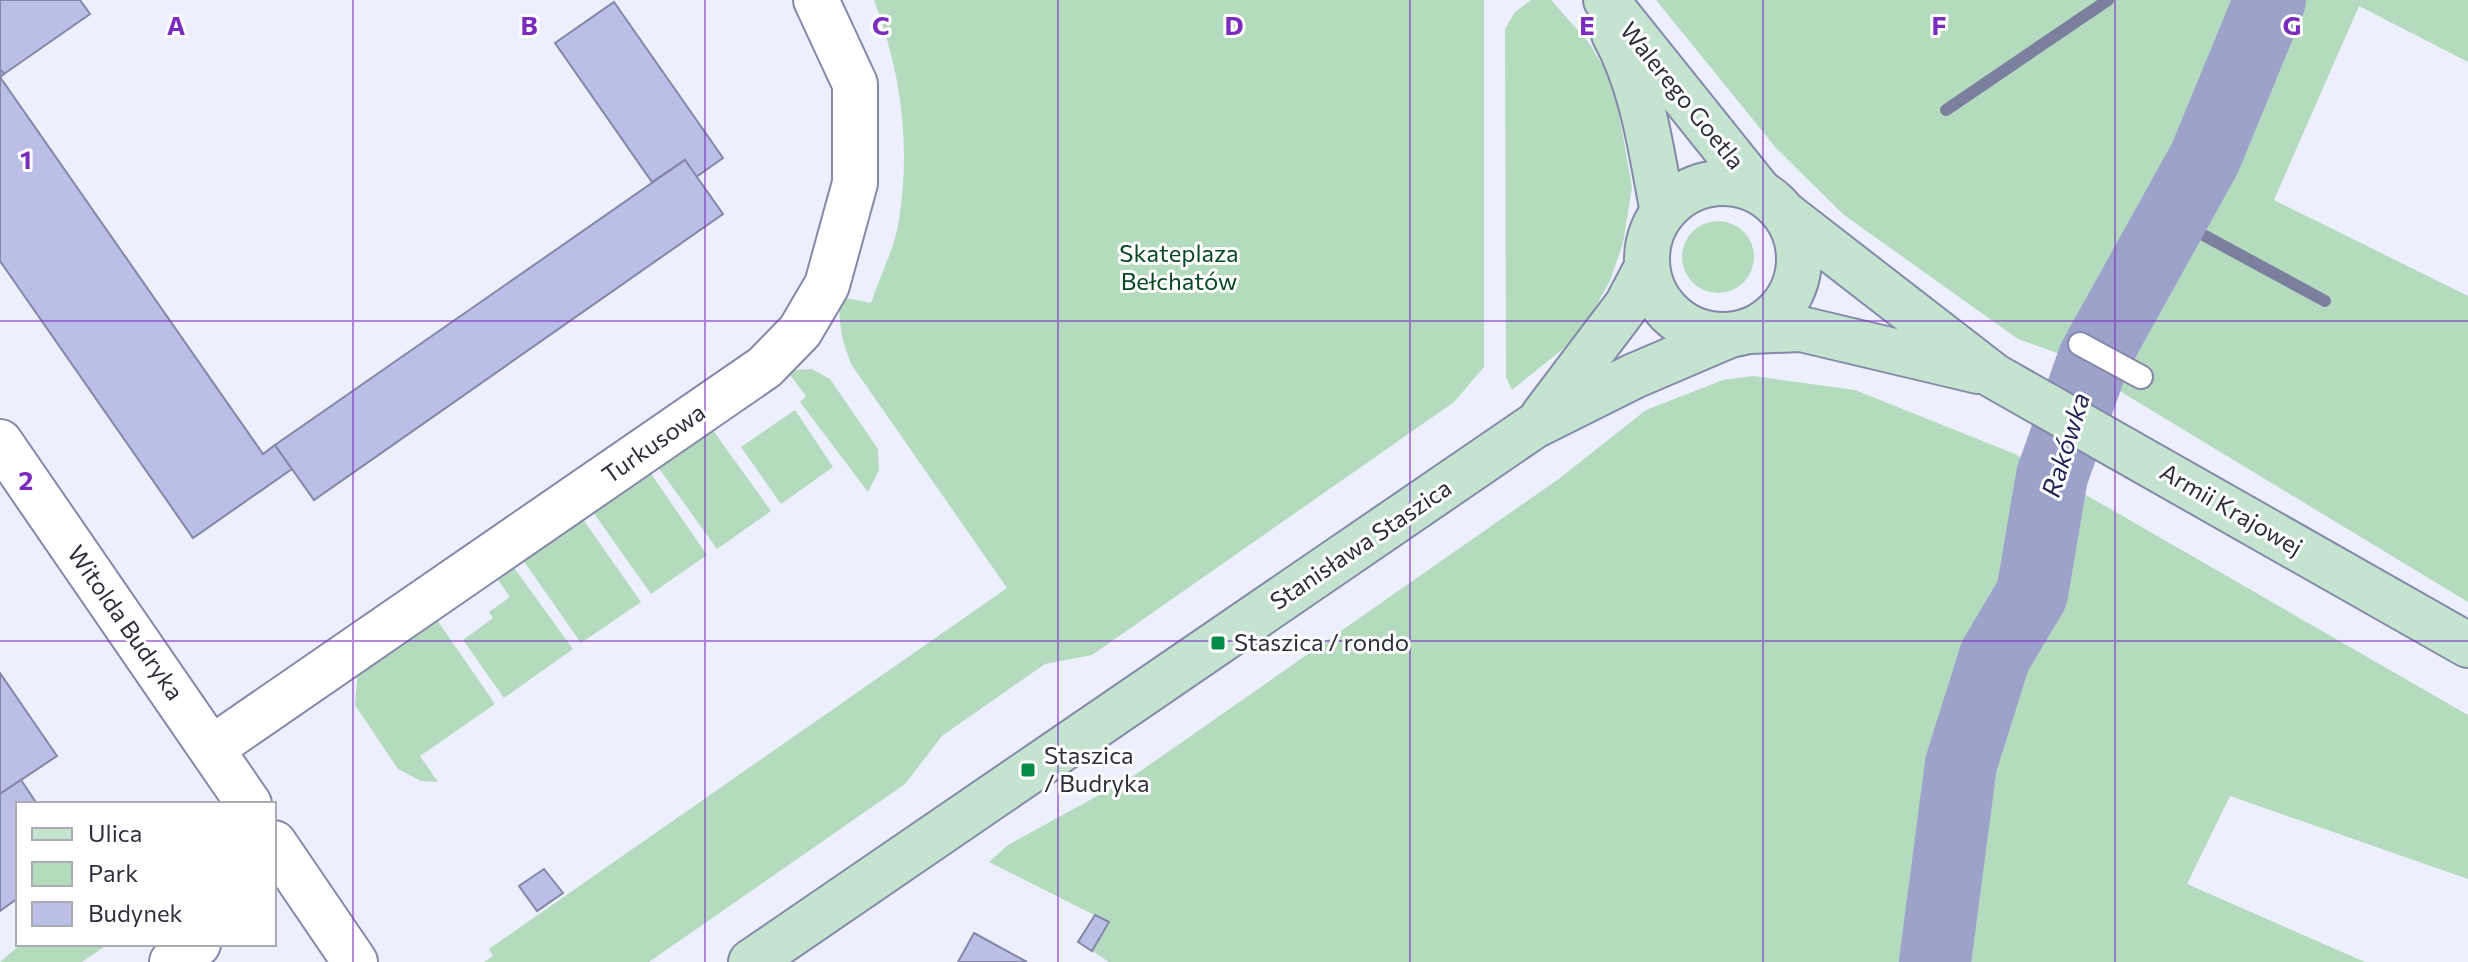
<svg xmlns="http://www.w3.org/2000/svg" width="2468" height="962" viewBox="0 0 2468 962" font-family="Commissioner,sans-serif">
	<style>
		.green { fill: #b4dbbe }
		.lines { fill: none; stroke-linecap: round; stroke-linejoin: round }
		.stream { stroke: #7b809f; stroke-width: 12 }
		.river { stroke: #9da2ca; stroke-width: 72 }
		.building { fill: #babfe8; stroke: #8387a7; stroke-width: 2 }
		.lane-casing { stroke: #8489a9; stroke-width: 26 }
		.street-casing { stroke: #8489a9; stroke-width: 48 }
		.secondary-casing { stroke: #8489a9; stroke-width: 48 }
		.lane { stroke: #fff; stroke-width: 22 }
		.street { stroke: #fff; stroke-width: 44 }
		.secondary { stroke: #c5e4d0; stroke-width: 44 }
		.grid { fill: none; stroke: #7b2cbf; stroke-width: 2; stroke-opacity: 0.55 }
		.poi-dot { fill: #058b48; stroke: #fff; stroke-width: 3 }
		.labels { text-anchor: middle; stroke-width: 6; stroke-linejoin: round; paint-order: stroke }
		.street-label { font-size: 24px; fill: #2d2f3c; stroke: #fff }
		.park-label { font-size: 24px; fill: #084925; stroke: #fff }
		.poi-label { font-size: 24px; fill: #2d2f3c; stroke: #fff; text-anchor: start }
		.water-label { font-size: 26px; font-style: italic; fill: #232455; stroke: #fff }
		.grid-label { font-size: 26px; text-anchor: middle; font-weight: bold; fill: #7b2cbf; stroke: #fff; stroke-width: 6; stroke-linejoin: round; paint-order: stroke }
	</style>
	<rect width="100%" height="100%" fill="#edeffd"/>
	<!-- green -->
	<g class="green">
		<path d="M874 0H1484V367L1454 402 1092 655 1045 664 942 736 905 784 649 962H484L493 956 489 949 1007 588 851 364C842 340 837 322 841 297L871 303C880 276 895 247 899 220 911 142 901 73 874 0Z"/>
		<polygon points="1531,0 1551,0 1590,44 1614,85 1632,187 1623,243 1610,281 1587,322 1563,349 1512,390 1506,377 1505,29 1515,12"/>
		<polygon points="1656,0 2468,0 2468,62 2359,6 2274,200 2468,296 2468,602 2057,353 2018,339 1844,215 1776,148"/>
		<circle cx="1718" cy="257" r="36"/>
		<polygon points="812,369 830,379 878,449 879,470 868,492 800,402 806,396 790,375 795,370"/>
		<polygon points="1753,376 1855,390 2015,454 2468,715 2468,879 2230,796 2187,884 2365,962 1109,962 1092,951 1108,922 989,862 1008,845 1132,777 1560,478 1646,410 1723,380"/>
		<polygon points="795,410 833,467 781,504 741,447"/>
		<polygon points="712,429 771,511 717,549 658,467"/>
		<polygon points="649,471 707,555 651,594 593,512"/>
		<polygon points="582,518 641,602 581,643 523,560"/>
		<polygon points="512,565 573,649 504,698 463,640 493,618 489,612 510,597 496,577"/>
		<polygon points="435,617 495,704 420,756 438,782 421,781 398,769 355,705 358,669"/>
		<polygon points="21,944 108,944 82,962 0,962"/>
	</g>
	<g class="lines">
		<!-- stream -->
		<g class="stream">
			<polyline points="1946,110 2108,0"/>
			<polyline points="2172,218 2325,301"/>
		</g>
		<!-- river -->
		<polyline class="river" points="1935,962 1961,764 1995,656 2032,594 2052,476 2094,358 2205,158 2270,0"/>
	</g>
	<!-- building -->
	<g class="building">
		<polygon points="0,0 80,0 90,14 4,74 0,69"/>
		<polygon points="614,2 723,158 696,177 685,160 652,182 555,43"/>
		<polygon points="0,69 4,74 0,77 263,454 275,445 292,469 193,538 0,261"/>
		<polygon points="685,160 723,214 314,500 275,445"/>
		<polygon points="0,673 57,756 0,794"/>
		<polygon points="21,780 37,804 18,804 18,898 0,911 0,794"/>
		<polygon points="544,869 563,893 537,911 519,886"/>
		<polygon points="1095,915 1109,922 1092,951 1078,942"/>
		<polygon points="974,933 1027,962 958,962"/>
	</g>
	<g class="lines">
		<defs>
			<polyline id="lane" points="2080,344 2141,377"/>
			<g id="street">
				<polyline points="0,442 249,804"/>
				<polyline points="212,748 765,367 800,331 827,285 855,183 855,84 816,0"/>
				<polyline points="274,843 355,962"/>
				<polyline points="172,962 198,944"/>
			</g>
			<g id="secondary">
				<polyline points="1606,0 1759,191"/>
				<path d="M1614 34C1644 88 1651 152 1663 212"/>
				<circle cx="1723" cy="259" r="76"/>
				<polyline points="1786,215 1994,376 2468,645"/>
				<polyline points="1750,331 1801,329 1978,371"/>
				<polyline points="1543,416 1627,305 1647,267"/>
				<polyline points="751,962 1534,426 1634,376 1730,335"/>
			</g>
		</defs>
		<!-- lane casing -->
		<use href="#lane" class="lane-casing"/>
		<!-- street casing -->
		<use href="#street" class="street-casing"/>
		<!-- secondary casing -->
		<use href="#secondary" class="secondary-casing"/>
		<!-- lane -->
		<use href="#lane" class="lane"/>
		<!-- street -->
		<use href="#street" class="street"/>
		<!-- secondary -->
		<use href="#secondary" class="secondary"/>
	</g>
	<!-- grid -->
	<path class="grid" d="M353 0V962M705 0V962M1058 0V962M1410 0V962M1763 0V962M2115 0V962M0 321H2468M0 641H2468"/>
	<!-- markers -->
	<g class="poi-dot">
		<rect x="1210" y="635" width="16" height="16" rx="4"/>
		<rect x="1020" y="762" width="16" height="16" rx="4"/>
	</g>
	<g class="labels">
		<!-- street labels -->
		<g class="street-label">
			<text transform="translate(1682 96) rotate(51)" y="8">Walerego Goetla</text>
			<text transform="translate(654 444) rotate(-35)" y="8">Turkusowa</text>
			<text transform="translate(2231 510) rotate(30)" y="8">Armii Krajowej</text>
			<text transform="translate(1361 545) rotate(-34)" y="8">Stanisława Staszica</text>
			<text transform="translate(125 623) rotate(55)" y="8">Witolda Budryka</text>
		</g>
		<!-- park labels -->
		<g class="park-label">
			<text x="1179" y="262">Skateplaza<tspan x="1179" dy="28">Bełchatów</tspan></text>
		</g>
		<!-- poi labels -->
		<g class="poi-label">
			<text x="1234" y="651">Staszica / rondo</text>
			<text x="1044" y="764">Staszica<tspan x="1044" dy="28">/ Budryka</tspan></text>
		</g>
		<!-- water labels -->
		<g class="water-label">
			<text transform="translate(2066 445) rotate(-73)" y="9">Rakówka</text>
		</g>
	</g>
	<g class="grid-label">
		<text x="176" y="35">A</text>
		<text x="529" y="35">B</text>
		<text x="881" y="35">C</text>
		<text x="1234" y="35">D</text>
		<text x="1587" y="35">E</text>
		<text x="1939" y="35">F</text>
		<text x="2292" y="35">G</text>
		<text x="26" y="169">1</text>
		<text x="26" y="490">2</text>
	</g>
	<!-- legend -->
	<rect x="16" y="802" width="260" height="144" fill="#ffffff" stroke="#abacb1" stroke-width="2"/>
	<rect x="32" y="828" width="40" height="12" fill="#c5e4d0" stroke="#abacb1" stroke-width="2"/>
	<text x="88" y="842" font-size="24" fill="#2d2f3c">Ulica</text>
	<rect x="32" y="862" width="40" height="24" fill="#b4dbbe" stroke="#abacb1" stroke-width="2"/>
	<text x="88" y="882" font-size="24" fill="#2d2f3c">Park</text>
	<rect x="32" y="902" width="40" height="24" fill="#babfe8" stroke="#abacb1" stroke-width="2"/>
	<text x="88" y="922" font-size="24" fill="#2d2f3c">Budynek</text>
</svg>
